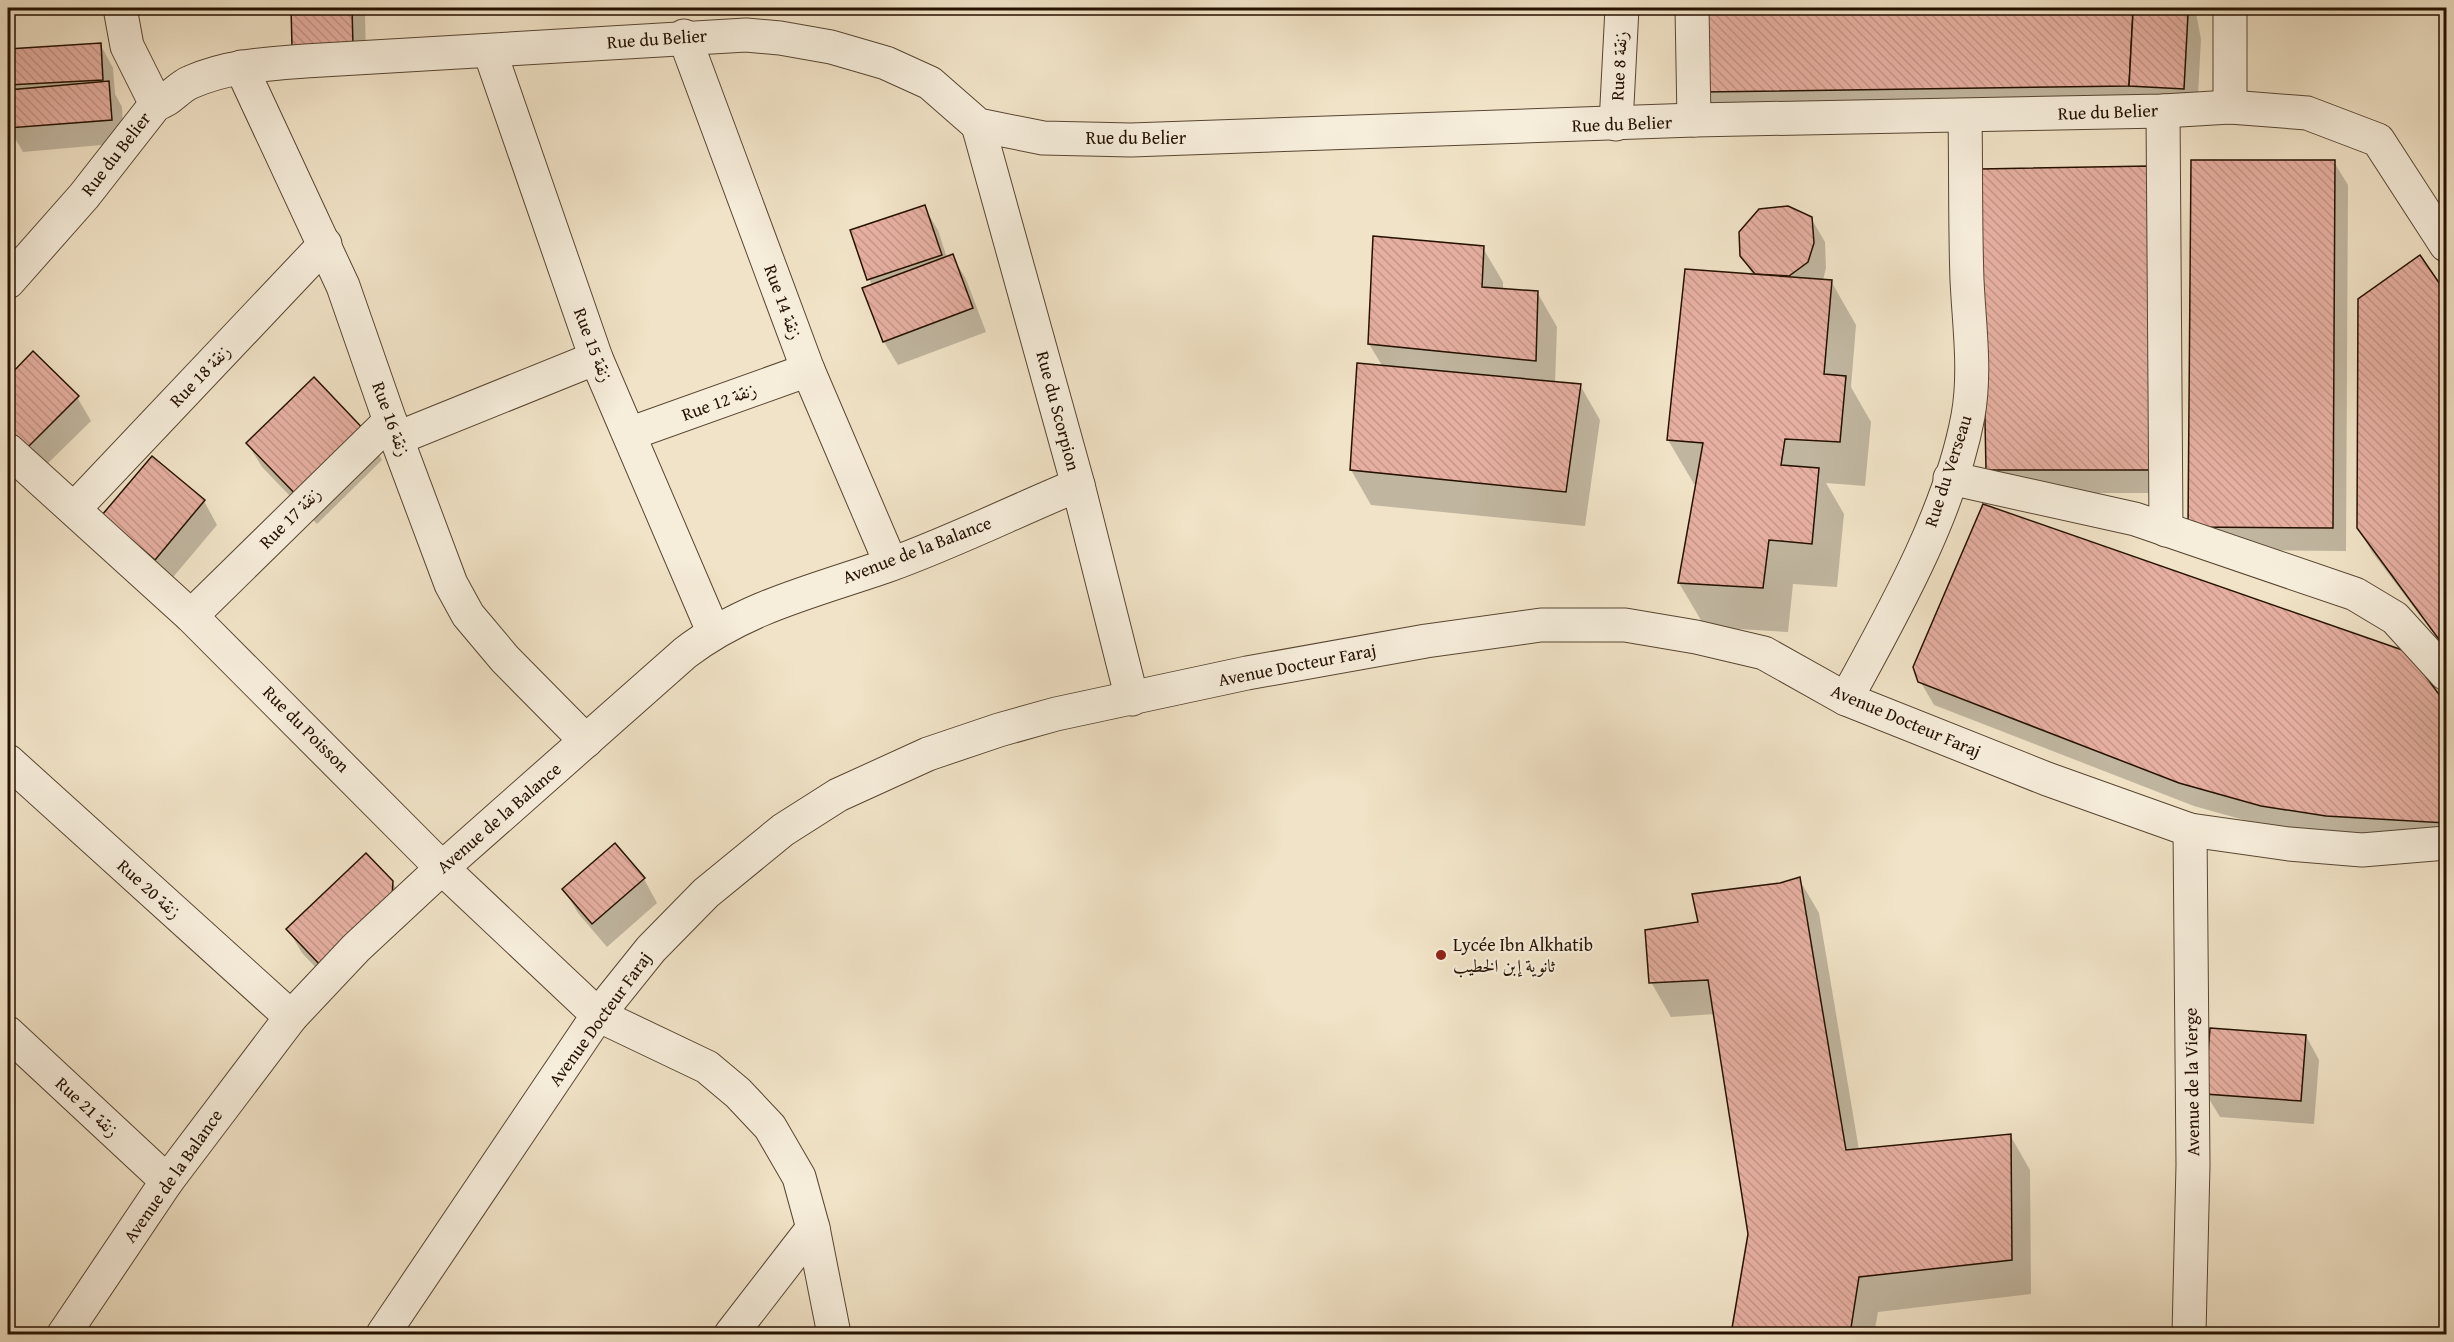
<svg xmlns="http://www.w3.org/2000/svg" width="2454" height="1342" viewBox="0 0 2454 1342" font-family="'Gentium Book Plus',Amiri,serif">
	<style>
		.shadow { fill: #0003 }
		.building { fill: url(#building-back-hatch); stroke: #251100; stroke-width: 1.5 }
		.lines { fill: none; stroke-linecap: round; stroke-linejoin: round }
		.minor-casing { stroke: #584632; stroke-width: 35 }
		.minor { stroke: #f6eddb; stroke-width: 33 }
		.poi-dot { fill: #8f2418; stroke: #f6eddb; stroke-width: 2 }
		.labels { text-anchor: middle; stroke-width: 4.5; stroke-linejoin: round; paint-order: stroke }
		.street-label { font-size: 18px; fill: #251100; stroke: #f6eddb }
		.poi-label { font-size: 18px; fill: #251100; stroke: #f6eddb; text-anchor: start }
	</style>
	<defs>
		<pattern id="building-back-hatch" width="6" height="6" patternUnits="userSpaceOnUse" patternTransform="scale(1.5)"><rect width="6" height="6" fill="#e6afa1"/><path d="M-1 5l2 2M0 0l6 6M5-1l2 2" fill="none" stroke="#c59689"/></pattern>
	</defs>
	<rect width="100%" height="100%" fill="#f1e3c7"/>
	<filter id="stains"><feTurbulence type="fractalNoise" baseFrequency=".00333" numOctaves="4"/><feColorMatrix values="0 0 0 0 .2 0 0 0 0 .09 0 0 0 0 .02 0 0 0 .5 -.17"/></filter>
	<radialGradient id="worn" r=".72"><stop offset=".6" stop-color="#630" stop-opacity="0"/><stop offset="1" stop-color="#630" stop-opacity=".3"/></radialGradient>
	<!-- shadow -->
	<g class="shadow">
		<polygon points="293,8 365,8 366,69 293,47"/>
		<polygon points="1701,8 2195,8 2201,39 2197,113 1717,115 1703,92"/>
		<polygon points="100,44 113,68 115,94 122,107 124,143 23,152 9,128 8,91 11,91 8,85 8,50"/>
		<polygon points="2334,162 2348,185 2346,551 2203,550 2190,526"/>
		<polygon points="2149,168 2167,493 2001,493 1988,469"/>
		<polygon points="924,207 938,230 947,258 952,256 966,279 986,332 898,365 884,342 864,289 872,286 852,231"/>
		<polygon points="1811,218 1825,242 1826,268 1823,280 1831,281 1856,325 1851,387 1871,422 1865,486 1826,483 1844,514 1837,587 1793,584 1788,632 1705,627 1679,583 1697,484 1694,484 1668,440 1753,275 1741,255"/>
		<polygon points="1483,248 1503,282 1503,290 1537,292 1557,327 1555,383 1580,385 1600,420 1585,526 1371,505 1351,470 1383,367 1369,344"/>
		<polygon points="2420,258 2446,296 2446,650 2372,552 2358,527"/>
		<polygon points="33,353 77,397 91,421 37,474 8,444 8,379"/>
		<polygon points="369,437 382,460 317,524 262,467 248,444"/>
		<polygon points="152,458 204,501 217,525 169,582 104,515"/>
		<polygon points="2408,653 2446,707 2446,845 2276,829 2194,806 1934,705 1920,681"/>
		<polygon points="644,879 657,903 607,947 578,913 564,889"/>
		<polygon points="1799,879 1819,913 1859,1150 2010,1135 2030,1170 2031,1294 1878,1312 1874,1334 1733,1334 1750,1234 1715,1014 1671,1017 1651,982 1700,924 1780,885"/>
		<polygon points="392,882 406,906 336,989 302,953 288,929"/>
		<polygon points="2306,1036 2319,1060 2314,1124 2220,1117 2206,1094"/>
	</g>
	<!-- building -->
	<g class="building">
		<polygon points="291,8 352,8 353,46 292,47"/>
		<polygon points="1700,8 2187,8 2188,14 2133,12 2129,86 1702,92"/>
		<polygon points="2133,12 2188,14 2184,89 2129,86"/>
		<polygon points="101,43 103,80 8,85 8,49"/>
		<polygon points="109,81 112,120 8,128 8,90"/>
		<polygon points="2191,160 2335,160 2333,528 2188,527"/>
		<polygon points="2150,166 2154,470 1986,470 1980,169"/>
		<polygon points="925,205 942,255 867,280 850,230"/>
		<polygon points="1788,206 1812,217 1814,243 1808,262 1789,276 1755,274 1740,256 1739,232 1759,209"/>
		<polygon points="1373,236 1484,246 1482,287 1538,291 1536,361 1368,344"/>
		<polygon points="953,254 973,308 883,342 862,288"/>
		<polygon points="2420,255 2446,293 2446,649 2357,528 2358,299"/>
		<polygon points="1685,269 1832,280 1824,374 1846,376 1840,442 1785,439 1781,465 1819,468 1812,544 1769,540 1763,588 1678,583 1703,443 1667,440"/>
		<polygon points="33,351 79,396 23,452 8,436 8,377"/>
		<polygon points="1357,363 1581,384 1566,492 1350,470"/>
		<polygon points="314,377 370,436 302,501 246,443"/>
		<polygon points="152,456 205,500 155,560 102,515"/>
		<polygon points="1983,504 2408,652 2446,704 2446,823 2326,816 2261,806 2179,783 1918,682 1913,667"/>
		<polygon points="615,843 645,878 592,924 562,889"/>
		<polygon points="366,853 393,881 392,898 322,967 286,929"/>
		<polygon points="1800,877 1846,1150 2011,1134 2012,1260 1859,1277 1850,1334 1731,1334 1748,1234 1708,980 1649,983 1645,930 1698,922 1692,894 1780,883"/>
		<polygon points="2210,1028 2306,1035 2301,1101 2205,1094"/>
	</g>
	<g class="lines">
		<defs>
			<g id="minor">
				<polyline points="120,8 127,46 156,104"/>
				<polyline points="1692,8 1694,120"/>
				<polyline points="684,36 808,370 891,564"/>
				<polyline points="490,52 596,358 713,631"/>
				<polyline points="241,67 343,286 390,421 451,584 468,615 505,659 586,741"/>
				<polyline points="2230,107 2230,8"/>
				<polyline points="2163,111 2166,530"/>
				<polyline points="1616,124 1622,8"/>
				<polyline points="978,125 1078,485 1132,699"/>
				<path d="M8 282 84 196 156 104C170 101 178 87 191 82 228 66 265 64 305 61L746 35 780 38 831 47 886 63 930 83 978 125 1043 138 1131 140 1694 120 2163 111 2230 107 2307 113 2378 140 2446 245"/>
				<polyline points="629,434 808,370"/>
				<polyline points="398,438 596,358"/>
				<polyline points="8,450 191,616 442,868 598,1015 707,1067 738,1093 770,1127 799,1177 813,1228 834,1334"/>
				<polyline points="1950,478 2135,519 2355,594 2395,618 2446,674"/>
				<polyline points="74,509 325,244"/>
				<polyline points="191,616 390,421"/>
				<path d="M1846 699C1893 613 1950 513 1968 416 1976 371 1969 324 1967 280 1965 225 1966 170 1965 116"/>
				<polyline points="8,761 291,1017"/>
				<polyline points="8,1033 167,1181"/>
				<path d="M64 1334 167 1181 291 1017 356 948 442 868 685 653C746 606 818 590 889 565 953 542 1015 511 1078 485"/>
				<polyline points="383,1334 598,1015 651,949 706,893 783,830 838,795 928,754 999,730 1056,714 1247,673 1426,641 1541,625 1625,625 1696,637 1764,653 1846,699 2047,779 2190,830 2289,844 2362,850 2446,843"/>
				<polyline points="731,1334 813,1228"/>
				<polyline points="2189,1334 2193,1165 2190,830"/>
			</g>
		</defs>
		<!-- minor casing -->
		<use href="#minor" class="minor-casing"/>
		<!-- minor -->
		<use href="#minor" class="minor"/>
	</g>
	<!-- markers -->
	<circle class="poi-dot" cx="1441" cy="955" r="6"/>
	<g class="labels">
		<!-- street labels -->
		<g class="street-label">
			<text transform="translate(657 39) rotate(-4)" y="6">Rue du Belier</text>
			<text transform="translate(1619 66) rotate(-87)" y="6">Rue 8 زنقة</text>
			<text transform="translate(2108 112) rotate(-2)" y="6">Rue du Belier</text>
			<text transform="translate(1622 124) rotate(-2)" y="6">Rue du Belier</text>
			<text x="1136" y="144">Rue du Belier</text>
			<text transform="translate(116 154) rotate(-52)" y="6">Rue du Belier</text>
			<text transform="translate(783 302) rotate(70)" y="6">Rue 14 زنقة</text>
			<text transform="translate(593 345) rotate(69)" y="6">Rue 15 زنقة</text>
			<text transform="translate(200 376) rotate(-46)" y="6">Rue 18 زنقة</text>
			<text transform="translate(719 402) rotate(-20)" y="6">Rue 12 زنقة</text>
			<text transform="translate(1058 411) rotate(75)" y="6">Rue du Scorpion</text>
			<text transform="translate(391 419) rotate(70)" y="6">Rue 16 زنقة</text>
			<text transform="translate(1948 471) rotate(-72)" y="6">Rue du Verseau</text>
			<text transform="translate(290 518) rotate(-45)" y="6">Rue 17 زنقة</text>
			<text transform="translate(917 550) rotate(-21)" y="6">Avenue de la Balance</text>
			<text transform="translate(1297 665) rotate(-11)" y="6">Avenue Docteur Faraj</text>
			<text transform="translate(1906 721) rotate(23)" y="6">Avenue Docteur Faraj</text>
			<text transform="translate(306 729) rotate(45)" y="6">Rue du Poisson</text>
			<text transform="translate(499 818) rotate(-41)" y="6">Avenue de la Balance</text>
			<text transform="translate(149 889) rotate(42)" y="6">Rue 20 زنقة</text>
			<text transform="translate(600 1019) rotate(-54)" y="6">Avenue Docteur Faraj</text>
			<text transform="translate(2192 1082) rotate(-91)" y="6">Avenue de la Vierge</text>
			<text transform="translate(87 1107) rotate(43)" y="6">Rue 21 زنقة</text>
			<text transform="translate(173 1176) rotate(-55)" y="6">Avenue de la Balance</text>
		</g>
		<!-- poi labels -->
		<g class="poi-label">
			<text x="1453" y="951">Lycée Ibn Alkhatib<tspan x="1453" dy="21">ثانوية إبن الخطيب</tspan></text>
		</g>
	</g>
	<!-- margin -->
	<rect width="2454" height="1342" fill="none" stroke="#f1e3c7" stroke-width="30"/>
	<rect x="9" y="9" width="2436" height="1324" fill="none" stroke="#251100" stroke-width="3"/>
	<rect x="15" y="15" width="2424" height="1312" fill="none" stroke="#251100" stroke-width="1.5"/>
	<rect width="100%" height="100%" filter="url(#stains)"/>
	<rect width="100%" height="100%" fill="url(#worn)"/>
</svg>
